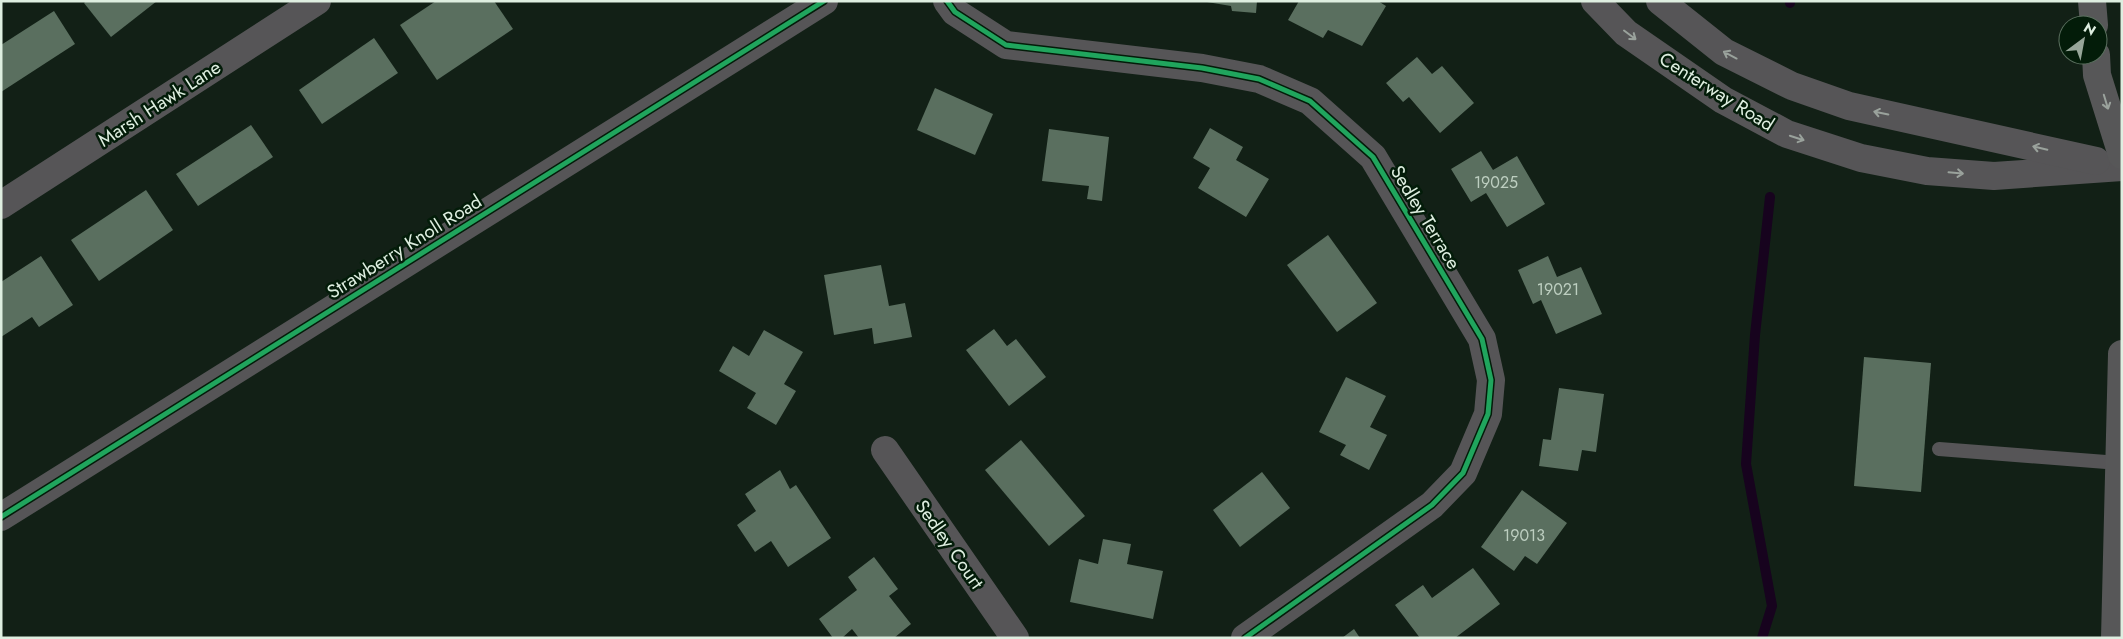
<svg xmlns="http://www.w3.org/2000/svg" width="2123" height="639" viewBox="0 0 2123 639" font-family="Jost,sans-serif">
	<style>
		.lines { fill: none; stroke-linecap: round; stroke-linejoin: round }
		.stream { stroke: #17031e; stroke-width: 10 }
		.building { fill: #5a6f5f }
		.service { stroke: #565557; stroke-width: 14 }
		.minor { stroke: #565557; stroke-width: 28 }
		.tertiary { stroke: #565557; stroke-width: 28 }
		.secondary { stroke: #575758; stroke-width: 28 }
		.cycleway-casing { stroke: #031c09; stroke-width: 8 }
		.cycleway { stroke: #20a55d; stroke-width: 5 }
		.oneway { stroke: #9aa29c }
		.labels { text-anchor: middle; stroke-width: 5; stroke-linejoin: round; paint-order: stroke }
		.number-label { font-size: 16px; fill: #bdcec0 }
		.street-label { font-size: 19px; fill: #deeee0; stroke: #031c09 }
	</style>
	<rect width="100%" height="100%" fill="#122016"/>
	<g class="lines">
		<!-- stream -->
		<g class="stream">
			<polyline points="1790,1 1790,3"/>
			<polyline points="1762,638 1772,606 1746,464 1755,335 1770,197"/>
		</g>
	</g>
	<!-- building -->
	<g class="building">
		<polygon points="86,1 157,1 111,37 84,3"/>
		<polygon points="436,1 494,1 513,29 437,80 400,25"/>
		<polygon points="1201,1 1257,1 1256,13 1232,11 1231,6"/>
		<polygon points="1299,1 1378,1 1386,6 1362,46 1328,30 1323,38 1288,20"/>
		<polygon points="54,11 75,44 1,92 1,45"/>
		<polygon points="374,38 398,73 322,124 299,90"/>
		<polygon points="1417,57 1432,74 1442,66 1474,103 1440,133 1409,97 1403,102 1386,83"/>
		<polygon points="935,88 993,114 975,155 917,130"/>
		<polygon points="251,125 273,157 198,206 176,174"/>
		<polygon points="1210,128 1243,147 1236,160 1269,179 1246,217 1198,188 1210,168 1193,158"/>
		<polygon points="1049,129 1109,137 1102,201 1087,199 1089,186 1042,181"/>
		<polygon points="1481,151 1493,170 1517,156 1545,204 1507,227 1486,193 1471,202 1451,169"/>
		<polygon points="146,190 173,230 99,281 71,240"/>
		<polygon points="1328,235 1377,303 1337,332 1287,265"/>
		<polygon points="41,256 73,305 39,327 32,317 1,337 1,282"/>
		<polygon points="1548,256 1557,277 1581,267 1602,314 1556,334 1541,300 1533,304 1518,270"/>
		<polygon points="881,265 889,306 905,303 912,337 874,344 872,328 834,335 824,275"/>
		<polygon points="994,329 1007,346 1016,339 1046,377 1009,406 966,350"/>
		<polygon points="764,330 803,352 784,384 796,391 776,425 747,408 756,393 719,371 733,346 749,356"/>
		<polygon points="1864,357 1931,363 1921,492 1854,486"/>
		<polygon points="1346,377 1386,396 1370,427 1387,435 1369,470 1340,455 1346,445 1319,432"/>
		<polygon points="1559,388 1604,394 1596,452 1582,450 1578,471 1539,466 1543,439 1551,440"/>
		<polygon points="1021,440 1085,516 1049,546 985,470"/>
		<polygon points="780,470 790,489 796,485 831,538 788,567 771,541 755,552 737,525 756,511 745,494"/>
		<polygon points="1262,472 1290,508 1240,547 1213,510"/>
		<polygon points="1522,490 1567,523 1537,564 1525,556 1514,571 1481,547"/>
		<polygon points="1103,539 1131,544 1127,564 1163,571 1153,619 1070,602 1079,559 1098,564"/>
		<polygon points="874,557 898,589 889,596 911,624 894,638 859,638 852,629 842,638 833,638 819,619 857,590 848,577"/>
		<polygon points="1473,568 1500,604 1455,638 1420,638 1395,605 1423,585 1432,598"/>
		<polygon points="1354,629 1360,638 1342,638"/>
	</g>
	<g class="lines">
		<!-- service -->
		<polyline class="service" points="1939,449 2119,463"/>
		<!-- minor -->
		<g class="minor">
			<polyline points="947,1 955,12 1006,45 1202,68 1259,79 1310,101 1373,157 1482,339 1491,380 1488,414 1463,473 1432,505 1245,638"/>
			<polyline points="1,205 317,1"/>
			<polyline points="885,450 1015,638"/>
		</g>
		<!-- tertiary -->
		<g class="tertiary">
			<polyline points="1595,1 1626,33 1723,100 1787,134 1861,158 1927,171 1994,176 2122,167"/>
			<polyline points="1660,1 1724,52 1792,86 1849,106 2096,161"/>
			<polyline points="1,517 824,1"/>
		</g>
		<!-- secondary -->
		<g class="secondary">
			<polyline points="2092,1 2094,25"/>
			<polyline points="2096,55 2097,75 2122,155"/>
			<polyline points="2115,638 2122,354"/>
		</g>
		<defs>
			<g id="cycleway">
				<polyline points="947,1 955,12 1006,45 1202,68 1259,79 1310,101 1373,157 1482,339 1491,380 1488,414 1463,473 1432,505 1245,638"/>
				<polyline points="1,517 824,1"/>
			</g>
		</defs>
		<!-- cycleway casing -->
		<use href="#cycleway" class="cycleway-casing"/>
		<!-- cycleway -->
		<use href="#cycleway" class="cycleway"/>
	</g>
	<!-- one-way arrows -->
	<defs><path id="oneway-shaft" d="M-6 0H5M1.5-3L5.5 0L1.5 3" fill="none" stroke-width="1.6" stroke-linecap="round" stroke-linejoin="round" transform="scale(1.25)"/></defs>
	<g class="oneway">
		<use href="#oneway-shaft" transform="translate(1630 35) rotate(37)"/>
		<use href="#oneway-shaft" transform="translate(1730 55) rotate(-152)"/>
		<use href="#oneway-shaft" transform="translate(2106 102) rotate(73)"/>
		<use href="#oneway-shaft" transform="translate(1881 113) rotate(-168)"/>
		<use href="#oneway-shaft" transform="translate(1797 138) rotate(18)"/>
		<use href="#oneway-shaft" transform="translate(2040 148) rotate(-167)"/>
		<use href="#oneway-shaft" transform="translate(1956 173) rotate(5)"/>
	</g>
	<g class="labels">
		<!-- number labels -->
		<g class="number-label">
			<text x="1496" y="188">19025</text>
			<text x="1558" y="295">19021</text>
			<text x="1524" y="541">19013</text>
		</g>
		<!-- street labels -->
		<g class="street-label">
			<text transform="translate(1717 91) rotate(32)" y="7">Centerway Road</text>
			<text transform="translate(159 103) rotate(-33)" y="7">Marsh Hawk Lane</text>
			<text transform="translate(1426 217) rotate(59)" y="7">Sedley Terrace</text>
			<text transform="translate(404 246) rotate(-32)" y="7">Strawberry Knoll Road</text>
			<text transform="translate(950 544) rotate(55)" y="7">Sedley Court</text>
		</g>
	</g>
	<!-- border -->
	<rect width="2123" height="639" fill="none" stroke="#deeee0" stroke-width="5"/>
	<!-- north arrow -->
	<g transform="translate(2083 40) rotate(32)"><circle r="24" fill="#031c09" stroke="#5b705f"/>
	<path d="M0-4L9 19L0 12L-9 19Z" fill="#97a699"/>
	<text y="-8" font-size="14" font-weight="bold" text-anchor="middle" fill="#deeee0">N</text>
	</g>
</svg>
